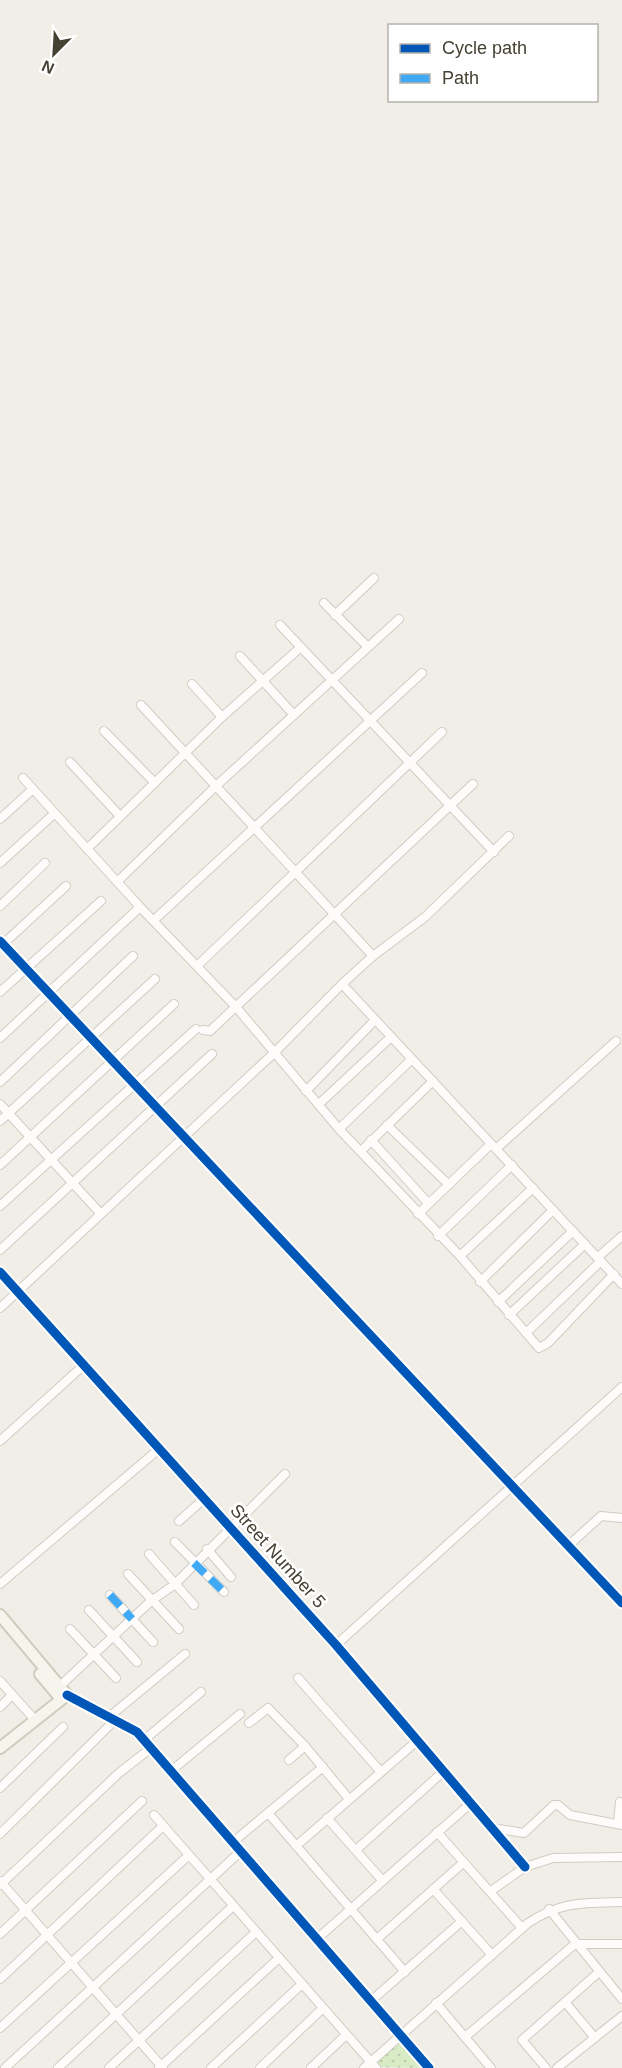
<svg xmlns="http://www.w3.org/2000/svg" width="622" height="2068" viewBox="0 0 622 2068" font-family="Arial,sans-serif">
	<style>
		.park { fill: url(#park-dots) }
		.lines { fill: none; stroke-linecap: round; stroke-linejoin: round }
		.street-casing { stroke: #ceccc4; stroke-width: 10 }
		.secondary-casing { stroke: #cfccbd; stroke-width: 14 }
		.street { stroke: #fdfcfb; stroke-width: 8 }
		.secondary { stroke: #f6f5ed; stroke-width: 10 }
		.quiet { stroke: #3fa9f5; stroke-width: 8; stroke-dasharray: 15 8; stroke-linecap: butt }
		.cycleway-casing { stroke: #fff; stroke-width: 13 }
		.cycleway { stroke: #0057b8; stroke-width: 9 }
		.labels { text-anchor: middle; stroke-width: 5; stroke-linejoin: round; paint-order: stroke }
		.street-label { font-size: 18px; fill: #454133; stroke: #fff }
	</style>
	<defs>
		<pattern id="park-dots" width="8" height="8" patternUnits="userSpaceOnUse" patternTransform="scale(1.5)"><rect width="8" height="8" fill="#d7ecc4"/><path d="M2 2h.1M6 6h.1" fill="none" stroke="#bacca9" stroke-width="1.8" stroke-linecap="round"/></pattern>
	</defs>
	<rect width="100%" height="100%" fill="#f0eee6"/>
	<!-- park -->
	<polygon class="park" points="399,2039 425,2068 378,2067 378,2059"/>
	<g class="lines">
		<defs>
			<g id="street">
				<polyline points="324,603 368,647"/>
				<polyline points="335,615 374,578"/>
				<polyline points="280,625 494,852"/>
				<polyline points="240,656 294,715"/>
				<polyline points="192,684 222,717"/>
				<polyline points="141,705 373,956"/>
				<polyline points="104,731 155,783"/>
				<polyline points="70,762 120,816"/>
				<polyline points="23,778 140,907 236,1007 339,1129 460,1256 539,1348 548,1343 614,1274"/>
				<polyline points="0,819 33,789"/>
				<polyline points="87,849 222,717 301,647"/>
				<polyline points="0,863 55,813"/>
				<polyline points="118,881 216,786 399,619"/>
				<polyline points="0,906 45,863"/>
				<polyline points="154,920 422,673"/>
				<polyline points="0,941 622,1603"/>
				<polyline points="1,946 66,886"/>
				<polyline points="197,966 442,732"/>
				<polyline points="342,984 622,1284"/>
				<polyline points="0,992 101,901"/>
				<polyline points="203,1030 210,1031 473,784"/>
				<polyline points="0,1038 140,907"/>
				<polyline points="0,1082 133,956"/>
				<polyline points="306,1091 375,1020"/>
				<polyline points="0,1104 101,1214"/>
				<polyline points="319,1104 391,1037"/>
				<polyline points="0,1121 155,979"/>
				<polyline points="387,1125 449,1185"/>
				<polyline points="339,1129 412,1059"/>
				<polyline points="371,1140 428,1203"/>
				<polyline points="496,1149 616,1041"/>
				<polyline points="361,1151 433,1081"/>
				<polyline points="0,1165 174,1004"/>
				<polyline points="0,1206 196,1029"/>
				<polyline points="418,1214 491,1144"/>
				<polyline points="438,1236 512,1165"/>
				<polyline points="0,1250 212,1054"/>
				<polyline points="460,1256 533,1188"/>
				<polyline points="598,1257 622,1236"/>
				<polyline points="0,1272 336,1645 525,1867"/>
				<polyline points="480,1282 553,1210"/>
				<polyline points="498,1302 573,1231"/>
				<polyline points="0,1308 274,1053 342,984 373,956 425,917 509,836"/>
				<polyline points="509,1315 585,1244"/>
				<polyline points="526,1333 601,1261"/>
				<polyline points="0,1441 84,1365"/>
				<polyline points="179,1521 204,1499"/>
				<polyline points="175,1542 224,1592"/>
				<polyline points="568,1546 601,1516 622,1518"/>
				<polyline points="207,1549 231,1577"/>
				<polyline points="149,1554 194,1605"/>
				<polyline points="128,1574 179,1629"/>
				<polyline points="0,1584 159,1449"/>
				<polyline points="110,1595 153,1642"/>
				<polyline points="89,1610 137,1662"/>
				<polyline points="70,1629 116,1678"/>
				<polyline points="336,1645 622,1387"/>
				<polyline points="298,1678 381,1772"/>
				<polyline points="0,1681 35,1720"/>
				<polyline points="60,1686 151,1601 174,1585 285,1474"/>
				<polyline points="67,1695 137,1732 429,2068"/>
				<polyline points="0,1707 12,1695"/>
				<polyline points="109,1717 185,1654"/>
				<polyline points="249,1723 268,1708 305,1746 349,1799"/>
				<polyline points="144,1740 201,1692"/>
				<polyline points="289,1760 305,1746"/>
				<polyline points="171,1771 240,1714"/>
				<polyline points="0,1788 63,1727"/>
				<polyline points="268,1813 405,1972"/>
				<polyline points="154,1815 376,2068"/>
				<polyline points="327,1818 382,1880"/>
				<polyline points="618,1823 620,1802"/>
				<polyline points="493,1828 524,1833 554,1805 558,1805 570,1815 622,1825"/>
				<polyline points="437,1832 522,1928"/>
				<polyline points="0,1834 116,1719"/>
				<polyline points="233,1842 323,1767"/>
				<polyline points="296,1846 418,1740"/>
				<polyline points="356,1850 444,1771"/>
				<polyline points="0,1881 163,2068"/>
				<polyline points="0,1885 119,1773 151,1748"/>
				<polyline points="433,1889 492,1955"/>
				<polyline points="491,1891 525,1867 553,1858 622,1857"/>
				<polyline points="549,1909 622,1999"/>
				<polyline points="0,1934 142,1801"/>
				<polyline points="318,1938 471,1803"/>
				<polyline points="377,1939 464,1862"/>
				<polyline points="0,1979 163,1826"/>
				<polyline points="372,2000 462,1921"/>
				<polyline points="565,2002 595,2038"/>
				<polyline points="436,2003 491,2068"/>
				<polyline points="0,2028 189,1855"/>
				<polyline points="465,2037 575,1944 622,1944"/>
				<polyline points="5,2068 241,1851"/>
				<polyline points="58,2068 233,1906"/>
				<polyline points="109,2068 256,1932"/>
				<polyline points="159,2068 279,1958"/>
				<polyline points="211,2068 302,1984"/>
				<polyline points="260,2068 323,2008"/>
				<polyline points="311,2068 346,2035"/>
				<path d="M364 2068 528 1923C562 1901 584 1903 622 1902"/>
				<polyline points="546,2068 522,2040 599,1972"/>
				<polyline points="557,2068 622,2016"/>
			</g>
			<g id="secondary">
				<polyline points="0,1615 67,1695 0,1748"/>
				<polyline points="40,1674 61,1699"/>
			</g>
		</defs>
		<!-- street casing -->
		<use href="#street" class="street-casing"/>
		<!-- secondary casing -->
		<use href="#secondary" class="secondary-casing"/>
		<!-- street -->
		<use href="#street" class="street"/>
		<!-- secondary -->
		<use href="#secondary" class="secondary"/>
		<!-- quiet -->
		<g class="quiet">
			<polyline points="194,1563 224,1592"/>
			<polyline points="110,1595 132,1619"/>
		</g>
		<defs>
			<g id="cycleway">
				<polyline points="0,941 622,1603"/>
				<polyline points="0,1272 336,1645 525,1867"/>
				<polyline points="67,1695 137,1732 429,2068"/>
			</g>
		</defs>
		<!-- cycleway casing -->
		<use href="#cycleway" class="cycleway-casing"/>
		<!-- cycleway -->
		<use href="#cycleway" class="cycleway"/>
	</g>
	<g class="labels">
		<!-- street labels -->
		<g class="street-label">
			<text transform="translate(278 1556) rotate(48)" y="6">Street Number 5</text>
		</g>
	</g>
	<!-- legend -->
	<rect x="388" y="24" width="210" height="78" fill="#ffffff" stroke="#b5b3ad" stroke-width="1.5"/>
	<rect x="400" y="44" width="30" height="9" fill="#0057b8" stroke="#b5b3ad" stroke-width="1.5"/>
	<text x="442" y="54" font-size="18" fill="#454133">Cycle path</text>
	<rect x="400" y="74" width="30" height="9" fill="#3fa9f5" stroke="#b5b3ad" stroke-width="1.5"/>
	<text x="442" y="84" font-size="18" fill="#454133">Path</text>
	<!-- north arrow -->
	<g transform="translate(54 54) rotate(204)" stroke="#ffffff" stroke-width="4.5" paint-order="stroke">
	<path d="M0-4.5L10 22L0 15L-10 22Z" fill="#454133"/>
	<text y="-9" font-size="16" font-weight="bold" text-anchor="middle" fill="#454133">N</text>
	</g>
</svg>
